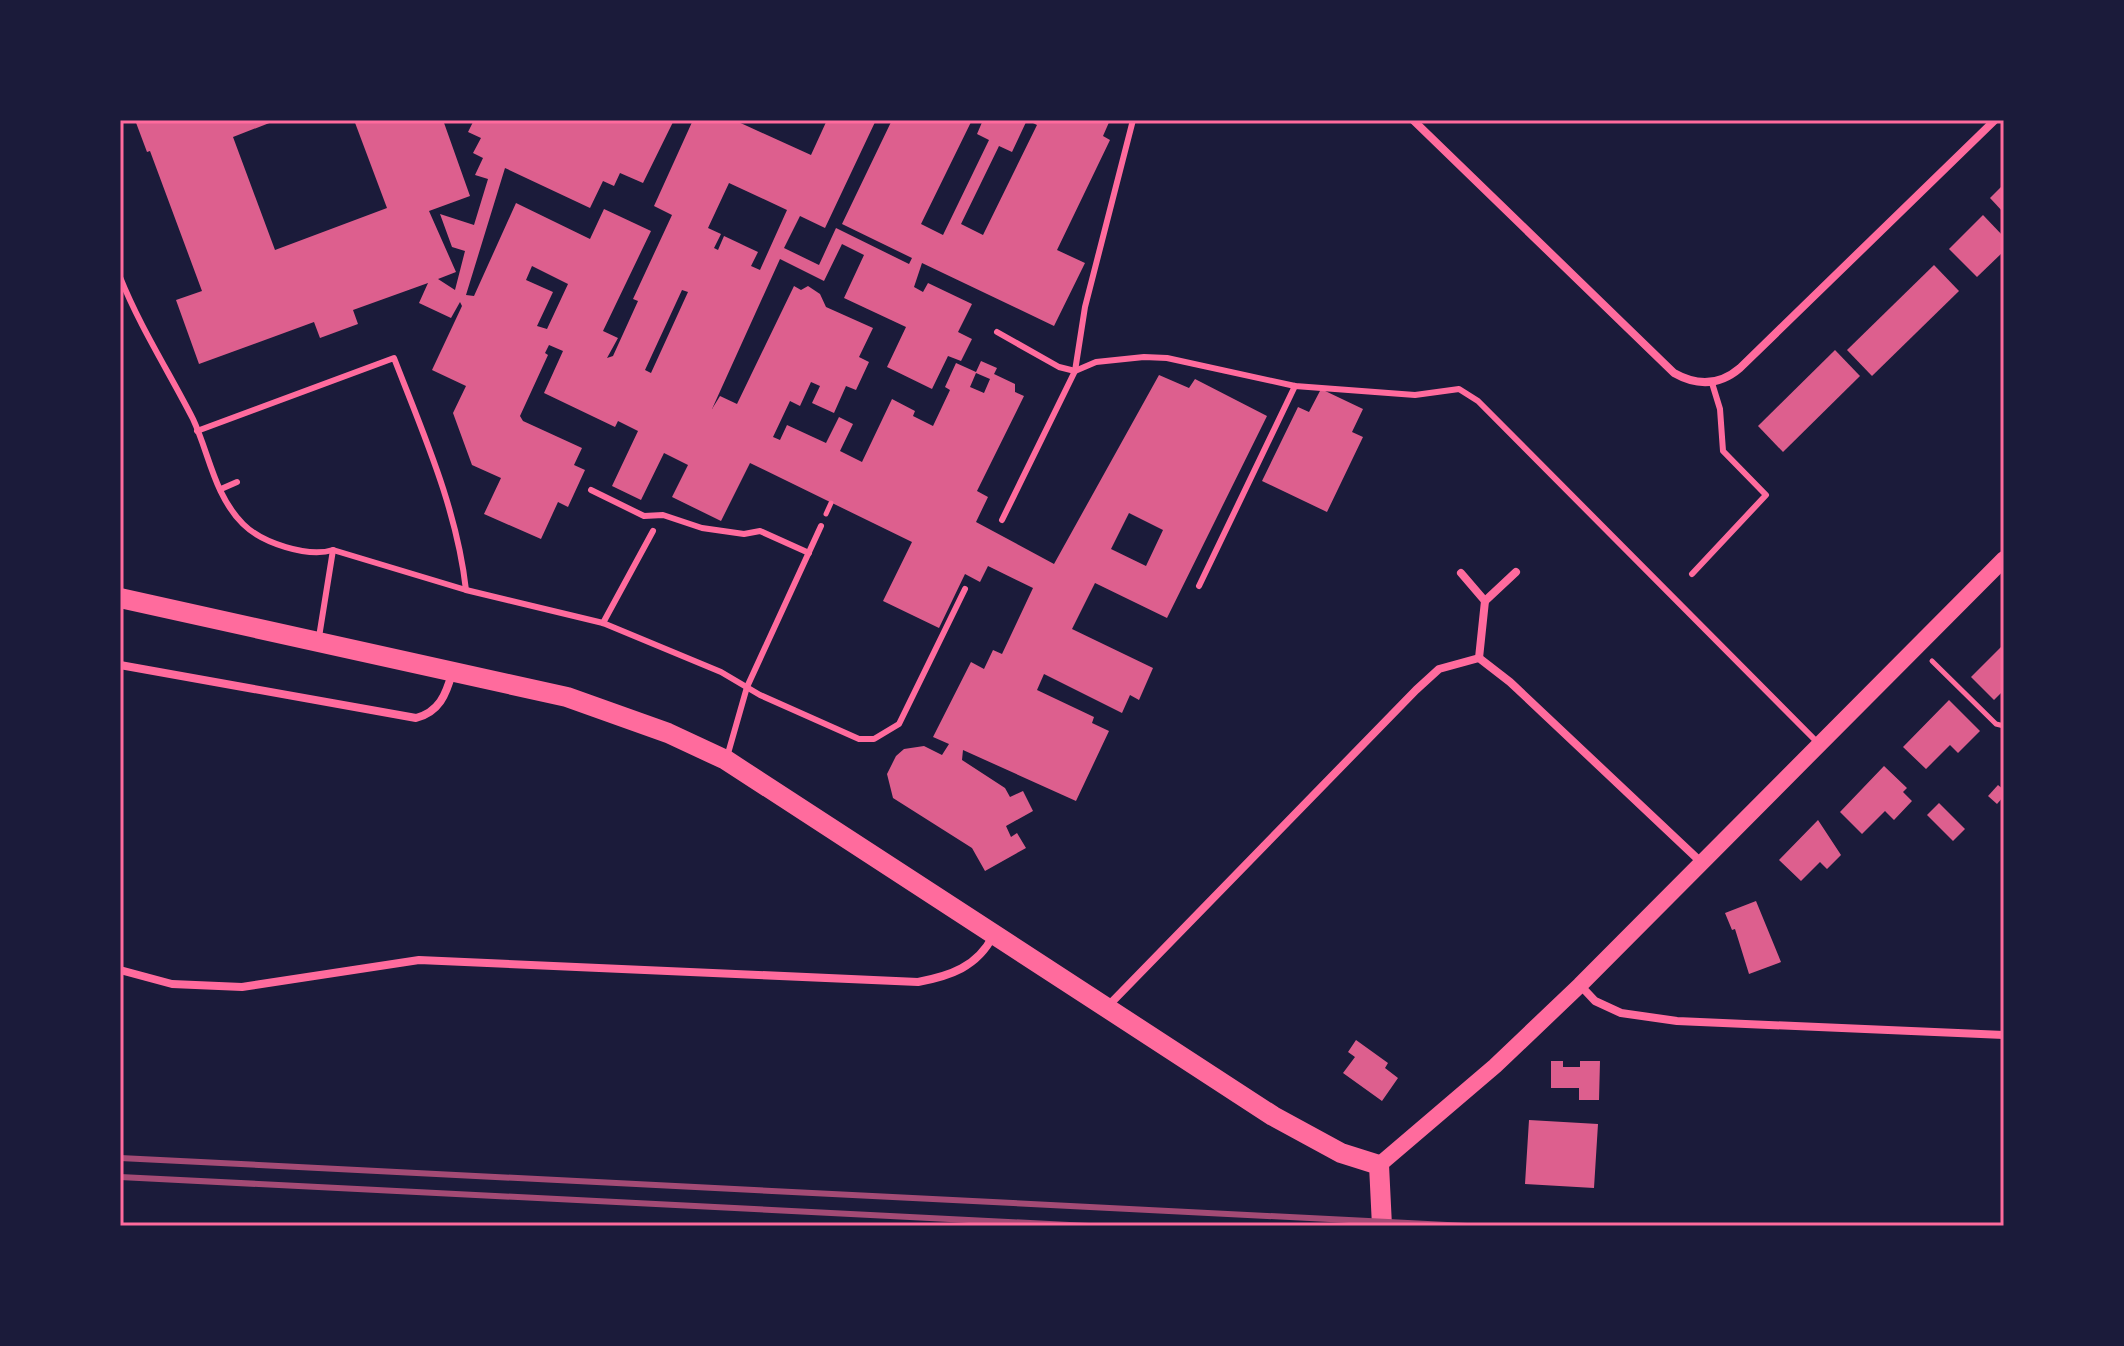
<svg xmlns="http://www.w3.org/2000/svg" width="2124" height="1346" viewBox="0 0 2124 1346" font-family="'Noto Serif',serif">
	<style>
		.building { fill: #dd5f8e; fill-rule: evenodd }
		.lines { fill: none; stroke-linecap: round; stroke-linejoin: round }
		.path { stroke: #ff6b9d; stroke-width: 5 }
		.service { stroke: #ff6b9d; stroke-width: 6 }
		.minor { stroke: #ff6b9d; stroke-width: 8 }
		.secondary { stroke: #ff6b9d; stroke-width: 16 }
		.primary { stroke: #ff6b9d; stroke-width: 20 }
		.rail { stroke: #a44b75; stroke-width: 6 }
		.neatline { fill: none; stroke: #ff6b9d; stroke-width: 3 }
	</style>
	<rect width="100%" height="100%" fill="#1b1b3a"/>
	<!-- building -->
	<g class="building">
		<path d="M135 120H277L233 137 275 250 387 208 354 120H443L470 196 429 211 456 272 438 279 455 290 465 251 452 247 440 214 474 225 488 179 475 175 483 158 473 153 481 138 468 132 474 120H674L643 183 620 173 614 186 603 181 590 208 505 168 466 295 474 296 516 203 590 239 604 209 651 231 603 331 618 338 607 358 613 356 638 301 633 299 672 215 654 206 693 120H734L811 155 827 120H876L825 228 800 216 784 248 819 265 836 228 909 264 912 258 842 224 892 120H972L921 224 943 235 989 140 977 134 983 120H1110L1103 136 1110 140 1057 250 1085 263 1054 326 922 263 914 287 923 292 928 283 972 304 958 332 972 339 961 361 948 356 932 389 887 367 906 327 844 298 864 255 842 244 824 281 780 259 712 409 720 396 737 404 794 286 801 290 808 286 820 294 826 307 873 328 859 357 869 362 856 390 846 386 834 413 812 403 820 386 811 382 800 406 790 401 773 437 780 440 787 425 826 443 839 417 853 424 840 451 862 462 892 399 915 411 913 416 933 426 950 390 945 387 956 363 976 372 981 361 997 368 994 374 1015 384V392L1024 396 977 491 988 497 976 522 1054 564 1159 375 1189 388 1195 379 1267 416 1167 618 1095 583 1072 629 1153 668 1139 700 1130 695 1122 713 1044 674 1037 690 1094 717 1092 723 1109 731 1076 801 963 750 962 760 1005 788 1010 797 1023 791 1033 811 1006 826 1011 837 1017 833 1026 848 985 871 972 848 893 798 887 774 896 756 904 749 924 746 942 755 949 744 933 737 971 662 984 669 993 650 1002 654 1033 588 988 566 980 582 965 574 939 628 883 601 912 542 750 463 721 521 672 497 688 465 664 453 641 500 612 486 638 431 618 421 615 427 544 393 563 351 549 345 545 353 548 355 520 416 523 421 582 448 574 465 585 470 568 507 558 502 541 539 484 514 501 478 472 465 453 413 466 386 432 370 462 306 460 302 451 318 419 303 428 283 353 310 358 324 320 338 314 322 199 364 176 300 202 291 150 151 147 152ZM1027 120 1037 125 983 235 961 224 999 146 1012 152ZM729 183 787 210 760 270 751 266 758 252 724 236 718 250 714 248 721 234 708 228ZM532 266 568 284 547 329 537 326 553 292 526 280ZM682 290 688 292 651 373 645 370ZM976 373 990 379 984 393 970 387ZM1129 513 1163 530 1146 566 1111 549Z"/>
		<polygon points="2004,184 2004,213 1990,198"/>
		<polygon points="1983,215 2004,237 2004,251 1977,277 1949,249"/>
		<polygon points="1934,265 1959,291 1872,376 1847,350"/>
		<polygon points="1835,350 1860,376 1783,452 1758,426"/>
		<polygon points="1321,389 1363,409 1352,432 1363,437 1327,512 1262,481 1298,407 1309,412"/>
		<polygon points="2004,644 2004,690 1994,700 1971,677"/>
		<polygon points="1949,700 1980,731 1958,753 1950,745 1926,769 1903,747"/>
		<polygon points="1884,766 1907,788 1903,792 1912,801 1894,820 1885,811 1862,834 1840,812"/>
		<polygon points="1998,785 2004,790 2004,796 1997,804 1988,796"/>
		<polygon points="1939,803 1965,829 1953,841 1927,815"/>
		<polygon points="1818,820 1841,855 1827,869 1820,862 1801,881 1779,860"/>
		<polygon points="1756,901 1781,962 1749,974 1735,929 1732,930 1725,913"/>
		<polygon points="1356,1040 1388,1063 1385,1068 1398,1078 1382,1101 1343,1073 1355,1057 1348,1052"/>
		<polygon points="1551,1061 1563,1061 1563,1067 1580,1067 1580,1061 1600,1061 1599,1100 1579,1100 1579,1088 1551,1088"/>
		<polygon points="1529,1120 1598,1124 1594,1188 1525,1184"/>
	</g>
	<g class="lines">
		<!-- path -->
		<g class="path">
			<polyline points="826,514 831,503"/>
			<polyline points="1932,661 1996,724 2004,726"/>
		</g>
		<!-- service -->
		<g class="service">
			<path d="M120 277C140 327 169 372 193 419 209 453 214 495 243 524 262 543 308 558 333 550L466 590 603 623 721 672 760 695 859 739H874L899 724 965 589"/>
			<polyline points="997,332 1059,367 1075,371 1096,362 1144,357 1167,358 1295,386 1415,395 1459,389 1478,401 1819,744"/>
			<path d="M197 431 394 358C423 433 457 509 466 590"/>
			<polyline points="221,489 237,482"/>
			<polyline points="591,490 644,516 663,515 702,528 744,534 760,531 809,553"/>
			<polyline points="1002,520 1075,371 1085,307 1133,120"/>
			<polyline points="1692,574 1766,495 1723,451 1720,409 1712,383"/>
			<polyline points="1199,586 1295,386"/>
			<polyline points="603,623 653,531"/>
			<polyline points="319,637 333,550"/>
			<polyline points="727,757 747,687 821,526"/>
		</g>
		<!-- minor -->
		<g class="minor">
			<path d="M1413 120 1674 373C1697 386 1719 386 1740 368L1995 120"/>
			<polyline points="1461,573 1485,601 1516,572"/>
			<polyline points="1479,658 1485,601"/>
			<path d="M120 665 416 718C439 712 446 695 452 673"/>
			<path d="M120 970 172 984 242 987 419 960 918 982C950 976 977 967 993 936"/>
			<polyline points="1580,985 1595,1001 1621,1013 1677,1021 2004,1035"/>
			<polyline points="1108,1006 1416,690 1439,669 1479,658 1510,682 1703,864"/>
		</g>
		<!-- secondary -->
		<polyline class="secondary" points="1379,1165 1495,1066 1580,985 2004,559"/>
		<!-- primary -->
		<polyline class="primary" points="120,598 567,697 668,733 726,760 1273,1116 1341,1153 1379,1165 1382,1226"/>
		<!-- rail -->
		<g class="rail">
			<polyline points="120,1158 1467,1226"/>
			<polyline points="120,1177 1089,1226"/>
		</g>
	</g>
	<!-- border -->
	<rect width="2124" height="1346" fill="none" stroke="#1b1b3a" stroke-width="244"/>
	<rect x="122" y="122" width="1880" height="1102" class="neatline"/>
</svg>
